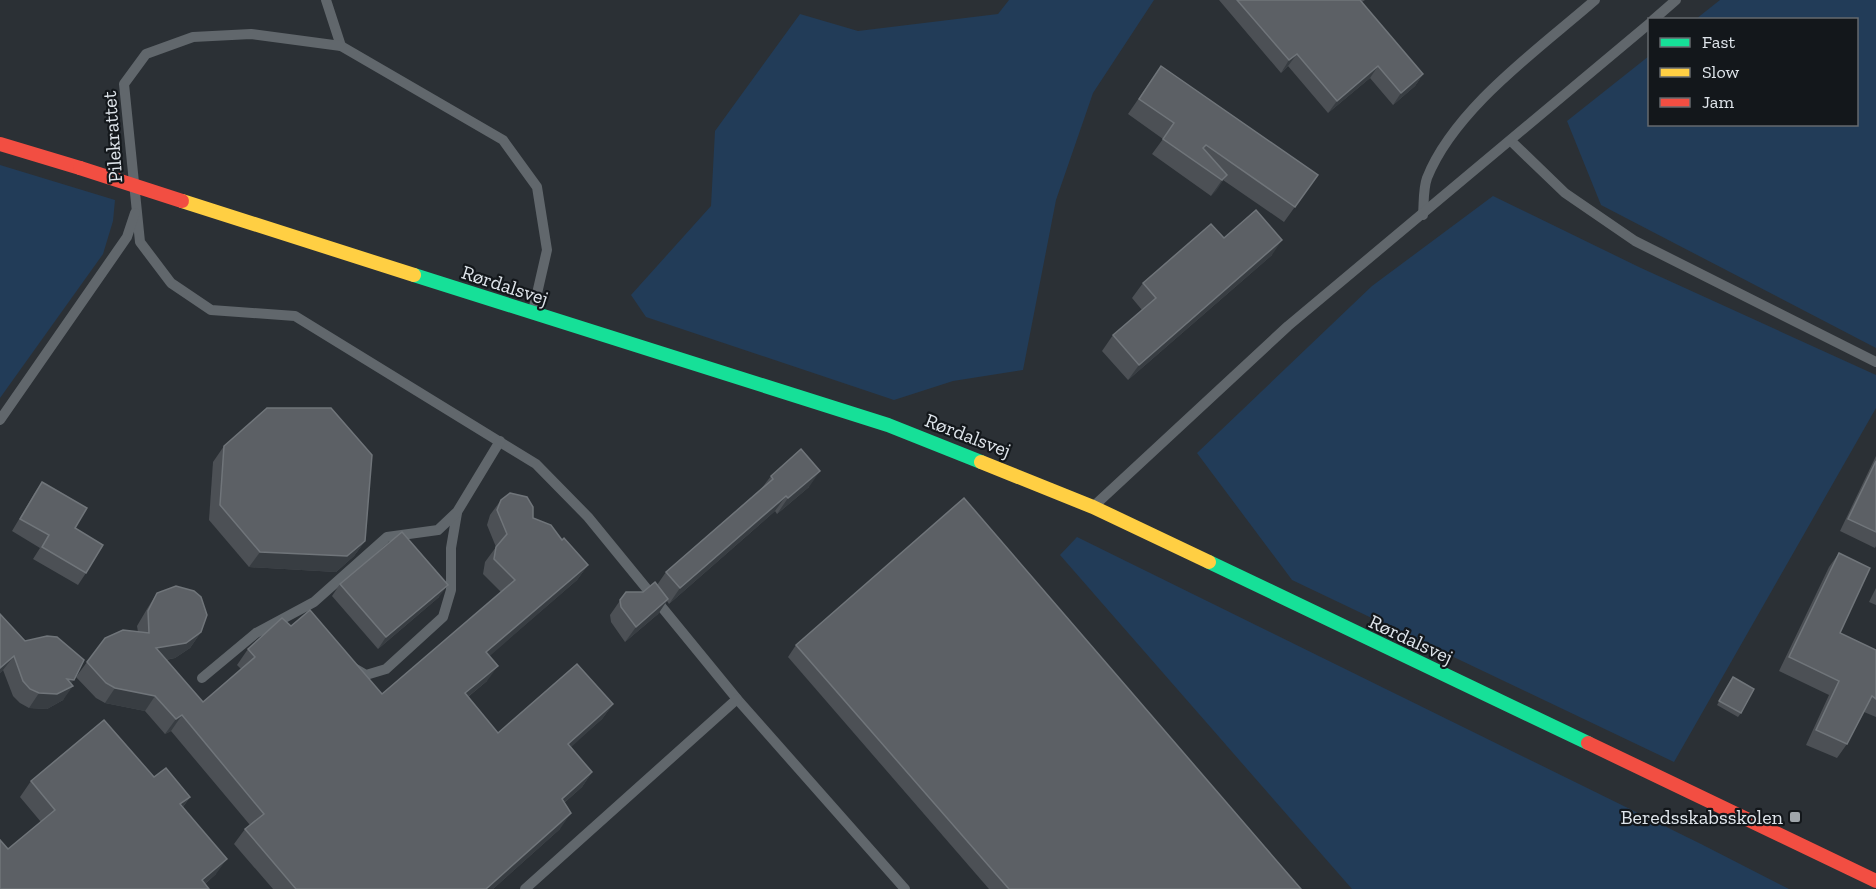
<svg xmlns="http://www.w3.org/2000/svg" width="1876" height="889" viewBox="0 0 1876 889" font-family="'Zilla Slab',serif">
	<style>
		.green { fill: #223c58 }
		.lines { fill: none; stroke-linecap: round; stroke-linejoin: round }
		.lane { stroke: #61676c; stroke-width: 10 }
		.fast { stroke: #16e098; stroke-width: 14 }
		.slow { stroke: #ffcf43; stroke-width: 14 }
		.jam { stroke: #f24e42; stroke-width: 14 }
		.jam-bridge { stroke: #f24e42; stroke-width: 14 }
		.wall { fill: #4c5055 }
		.shaded-wall { fill: #383d42 }
		.building { fill: #5c6065; stroke: #70757a; stroke-width: 1.5 }
		.poi-dot { fill: #a0a6ab; stroke: #13171b; stroke-width: 2 }
		.labels { text-anchor: middle; stroke-width: 4.5; stroke-linejoin: round; paint-order: stroke }
		.street-label { font-size: 20px; fill: #dfe5eb; stroke: #13171b }
		.poi-label { font-size: 20px; fill: #dfe5eb; stroke: #13171b; text-anchor: end }
	</style>
	<rect width="100%" height="100%" fill="#2b3035"/>
	<!-- green -->
	<g class="green">
		<polygon points="1009,0 1154,0 1093,93 1056,200 1023,370 953,381 894,400 646,317 631,295 711,206 715,131 800,14 858,31 998,14"/>
		<polygon points="1720,0 1876,0 1876,348 1601,205 1567,121 1649,56 1650,124 1856,124 1856,20 1696,19"/>
		<polygon points="0,165 115,200 113,221 103,254 0,398"/>
		<polygon points="1493,196 1641,268 1876,375 1876,408 1674,762 1292,580 1197,453 1372,286"/>
		<polygon points="1077,537 1701,844 1789,889 1352,889 1060,555"/>
	</g>
	<g class="lines">
		<!-- lane -->
		<g class="lane">
			<polyline points="326,0 341,46"/>
			<polyline points="1653,20 1676,0"/>
			<polyline points="1511,141 1565,193 1635,241 1876,362"/>
			<path d="M1423 215C1424 203 1423 189 1427 178 1455 108 1539 49 1595 0"/>
			<polyline points="533,311 547,250 537,187 503,140 341,46 251,34 193,37 146,54 124,84 140,242 171,283 211,310 295,316 536,464 588,517 737,699 905,889"/>
			<polyline points="0,420 127,237 135,213"/>
			<polyline points="1095,505 1288,326 1650,23"/>
			<polyline points="354,668 366,675 386,669 443,617 451,590 451,548 457,513"/>
			<polyline points="202,678 256,633 314,602 387,537 438,530 457,512 500,441"/>
			<polyline points="525,889 737,699"/>
		</g>
		<!-- fast -->
		<g class="fast">
			<polyline points="414,275 888,425 981,462"/>
			<polyline points="1209,562 1588,743"/>
		</g>
		<!-- slow -->
		<g class="slow">
			<polyline points="182,201 414,275"/>
			<polyline points="981,462 1093,507 1209,562"/>
		</g>
		<!-- jam -->
		<g class="jam">
			<polyline points="0,144 80,168"/>
			<polyline points="1588,743 1876,881"/>
		</g>
		<!-- jam-bridge -->
		<polyline class="jam-bridge" points="80,168 182,201"/>
	</g>
	<!-- wall -->
	<g class="wall">
		<polygon points="1219,0 1365,0 1362,2 1423,74 1415,86 1393,105 1370,78 1328,113 1288,66 1281,73"/>
		<polygon points="1161,66 1318,175 1284,222 1223,180 1211,196 1152,154 1163,139 1128,114"/>
		<polygon points="1224,238 1272,255 1128,380 1102,351 1113,335 1142,310 1132,298 1143,283"/>
		<polygon points="224,446 365,541 354,556 336,572 249,567 209,520 213,462"/>
		<polygon points="1876,456 1876,546 1875,548 1840,531"/>
		<polygon points="771,476 809,487 777,514 775,511 669,604 667,601 658,614 625,642 611,622 610,615 626,592 643,592 657,585 666,572 761,489"/>
		<polygon points="42,482 75,528 86,573 78,585 33,559 40,548 12,531 34,494"/>
		<polygon points="501,500 533,518 562,540 588,565 577,580 489,656 487,681 468,697 498,733 613,704 602,719 570,747 592,772 582,787 564,803 560,829 493,889 273,889 234,844 245,829 250,825 171,731 165,734 145,711 105,703 96,698 76,677 87,662 138,632 137,626 147,609 157,593 201,632 190,648 175,658 166,660 203,702 241,669 237,665 248,649 291,626 382,694 501,592 483,574 485,562 496,547 487,525 490,515"/>
		<polygon points="1839,553 1840,633 1876,650 1876,717 1864,712 1847,744 1837,758 1806,745 1829,695 1779,671 1829,567"/>
		<polygon points="340,584 439,597 378,649 332,596"/>
		<polygon points="1876,588 1876,605 1869,602"/>
		<polygon points="0,614 25,641 71,684 63,700 47,709 29,708 20,703 13,696 3,670 0,673"/>
		<polygon points="796,645 1301,889 989,889 788,657"/>
		<polygon points="1733,677 1741,713 1738,717 1717,705"/>
		<polygon points="154,777 190,797 183,807 216,874 205,884 8,849 41,822 20,797 31,781"/>
	</g>
	<!-- shaded-wall -->
	<g class="shaded-wall">
		<polygon points="1297,54 1288,66 1281,73 1289,60"/>
		<polygon points="1378,66 1370,78 1328,113 1337,101"/>
		<polygon points="1423,74 1415,86 1393,105 1401,93"/>
		<polygon points="1227,175 1216,191 1211,196 1222,180"/>
		<polygon points="1282,240 1272,255 1128,380 1139,365"/>
		<polygon points="820,471 809,487 777,514 788,498"/>
		<polygon points="786,496 775,511 669,604 680,588"/>
		<polygon points="365,541 354,556 336,572 249,567 260,552"/>
		<polygon points="588,565 577,580 476,668 486,652"/>
		<polygon points="448,585 439,597 378,649 386,637"/>
		<polygon points="668,599 658,614 625,642 636,627"/>
		<polygon points="201,632 190,648 175,658 145,663 156,648"/>
		<polygon points="14,656 3,670 0,673 0,668"/>
		<polygon points="498,666 487,681 454,708 465,693"/>
		<polygon points="67,679 74,680 68,688 73,686 63,700 47,709 29,708 39,693"/>
		<polygon points="115,688 155,696 145,711 105,703"/>
		<polygon points="613,704 602,719 557,760 568,744"/>
		<polygon points="182,715 171,731 165,734 176,719"/>
		<polygon points="592,772 582,787 551,814 562,799"/>
		<polygon points="190,797 179,812 180,804"/>
		<polygon points="571,813 560,829 493,889 486,889"/>
		<polygon points="227,859 216,874 199,889 202,880"/>
	</g>
	<!-- building -->
	<g class="building">
		<polygon points="1237,0 1360,0 1423,74 1401,93 1378,66 1337,101 1297,54 1289,60"/>
		<polygon points="1161,66 1318,175 1295,207 1206,145 1203,148 1227,175 1222,180 1163,139 1174,123 1139,99"/>
		<polygon points="1256,210 1282,240 1139,365 1113,335 1156,298 1143,283 1211,224 1224,238"/>
		<polygon points="267,408 331,408 372,455 365,541 347,556 260,552 220,505 224,446"/>
		<polygon points="801,449 820,471 788,498 786,496 680,588 666,572 773,479 771,476"/>
		<polygon points="1876,461 1876,532 1848,519"/>
		<polygon points="42,482 87,508 75,528 103,545 86,573 42,547 49,535 20,519"/>
		<polygon points="510,493 527,497 533,507 533,518 551,525 562,540 564,538 588,565 486,652 498,666 465,693 498,733 577,664 613,704 568,744 592,772 562,799 571,813 486,889 296,889 245,829 264,814 182,715 176,719 155,696 115,688 106,683 87,662 105,638 123,630 149,633 148,611 157,593 176,586 194,591 201,597 207,615 201,632 186,643 156,648 203,702 255,657 248,649 282,618 291,626 310,610 382,694 515,580 494,559 496,547 507,534 497,510 501,500"/>
		<polygon points="964,498 1301,889 1009,889 796,645"/>
		<polygon points="402,532 448,585 386,637 340,584"/>
		<polygon points="1839,553 1870,568 1840,633 1876,650 1876,699 1872,696 1847,744 1816,730 1839,681 1789,657"/>
		<polygon points="655,582 668,599 636,627 621,607 620,600 626,592 643,592"/>
		<polygon points="0,614 25,641 47,636 57,637 84,660 74,680 67,679 73,686 57,694 39,693 30,689 23,681 14,656 0,668"/>
		<polygon points="1733,677 1754,689 1741,713 1719,701"/>
		<polygon points="104,720 154,777 166,768 190,797 180,804 227,859 202,880 209,889 0,889 0,840 8,849 55,810 31,781"/>
	</g>
	<!-- markers -->
	<rect class="poi-dot" x="1789" y="811" width="12" height="12" rx="3"/>
	<g class="labels">
		<!-- street labels -->
		<g class="street-label">
			<text transform="translate(112 137) rotate(-94)" y="7">Pilekrattet</text>
			<text transform="translate(505 285) rotate(18)" y="7">Rørdalsvej</text>
			<text transform="translate(968 435) rotate(21)" y="7">Rørdalsvej</text>
			<text transform="translate(1411 639) rotate(25)" y="7">Rørdalsvej</text>
		</g>
		<!-- poi labels -->
		<g class="poi-label">
			<text x="1783" y="824">Beredsskabsskolen</text>
		</g>
	</g>
	<!-- legend -->
	<rect x="1648" y="18" width="210" height="108" fill="#13171b" stroke="#65696e" stroke-width="1.5"/>
	<rect x="1660" y="38" width="30" height="9" fill="#16e098" stroke="#65696e" stroke-width="1.5"/>
	<text x="1702" y="48" font-size="18" fill="#dfe5eb">Fast</text>
	<rect x="1660" y="68" width="30" height="9" fill="#ffcf43" stroke="#65696e" stroke-width="1.5"/>
	<text x="1702" y="78" font-size="18" fill="#dfe5eb">Slow</text>
	<rect x="1660" y="98" width="30" height="9" fill="#f24e42" stroke="#65696e" stroke-width="1.5"/>
	<text x="1702" y="108" font-size="18" fill="#dfe5eb">Jam</text>
</svg>
